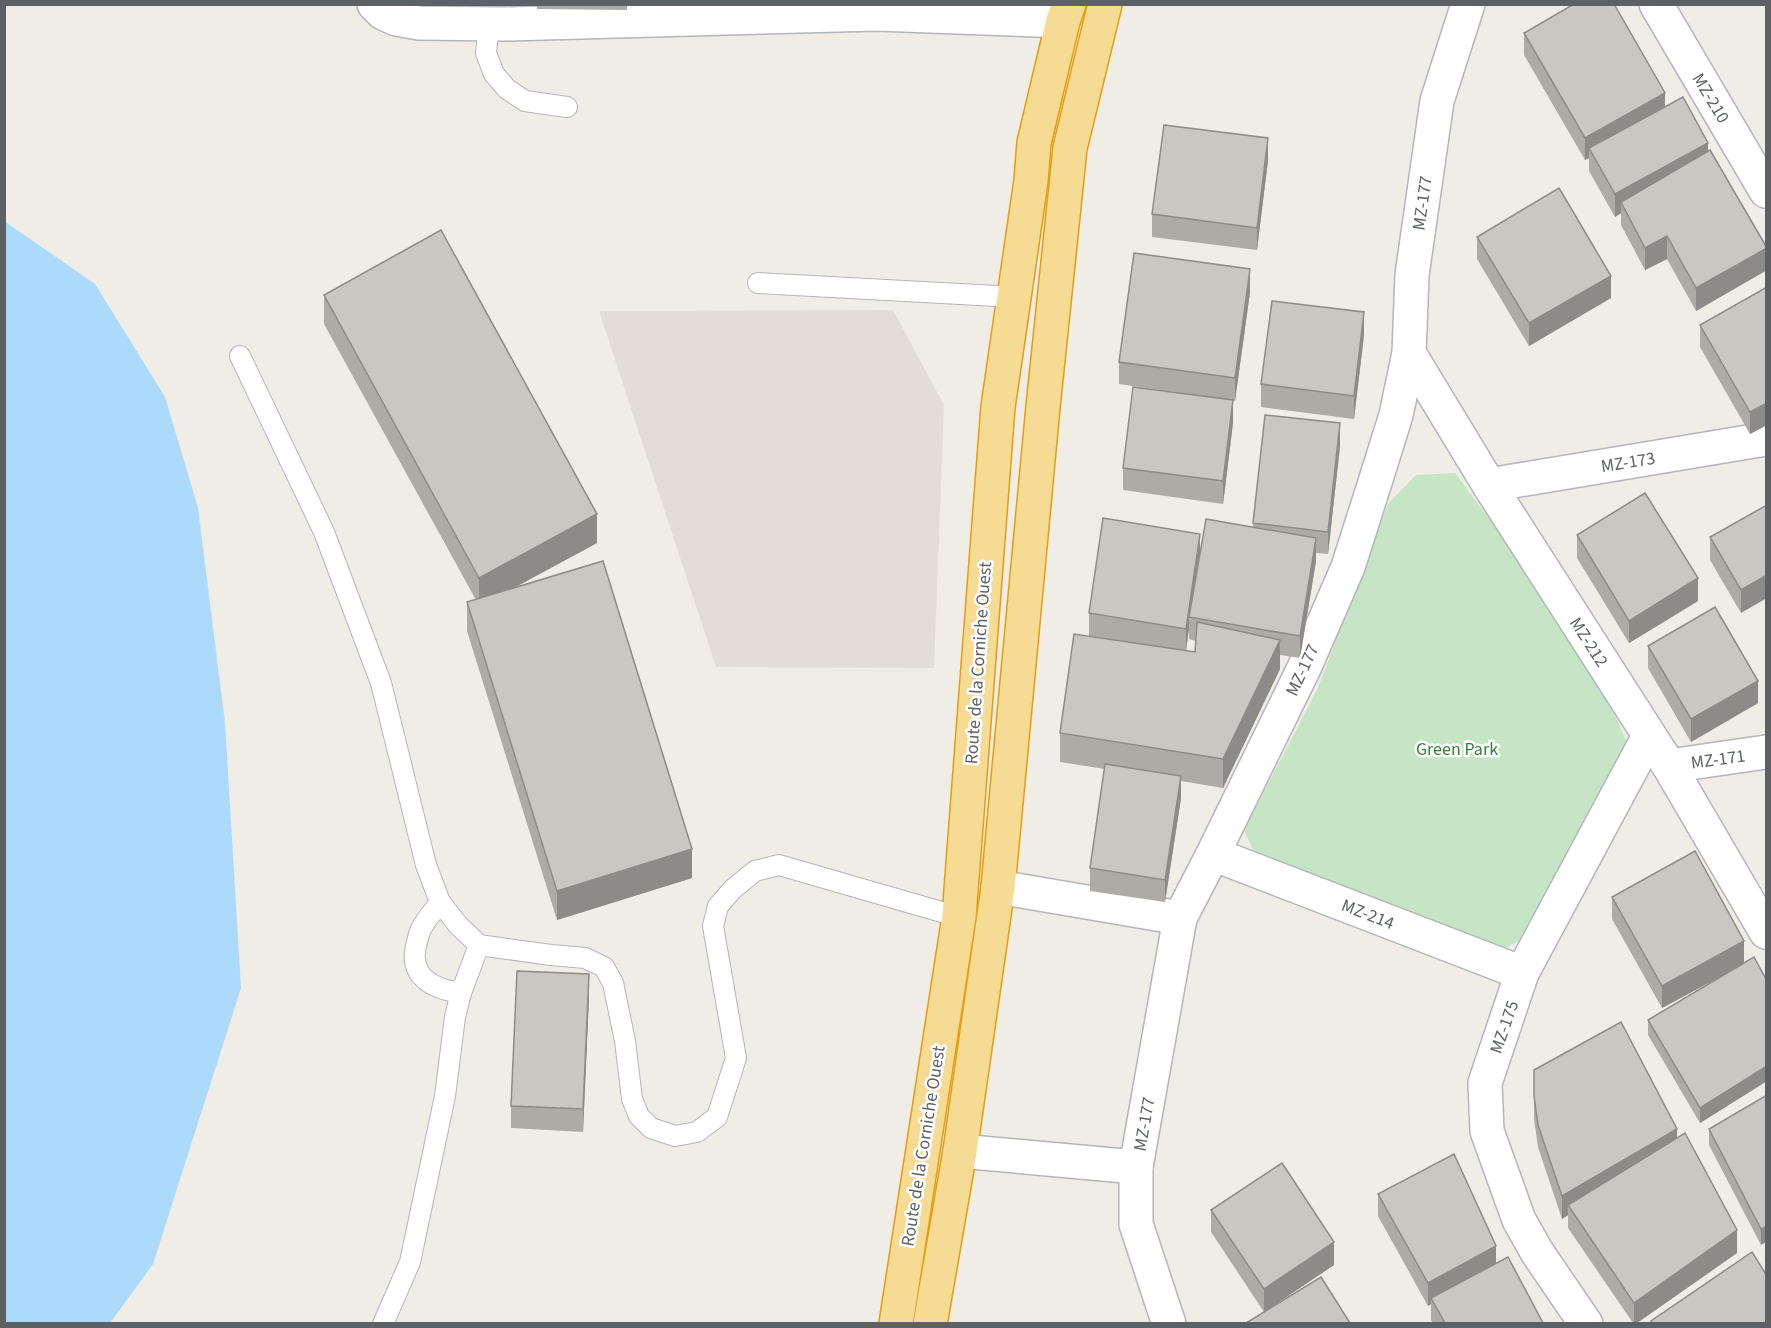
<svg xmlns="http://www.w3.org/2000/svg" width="1771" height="1328" viewBox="0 0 1771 1328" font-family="'Source Sans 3',sans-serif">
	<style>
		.education { fill: #e2ded7 }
		.green { fill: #c5e5c4 }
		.water { fill: #abdafa }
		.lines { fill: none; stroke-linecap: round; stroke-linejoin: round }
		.lane-casing { stroke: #b3b6ba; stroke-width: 22 }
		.street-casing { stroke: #b3b6ba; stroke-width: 36 }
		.secondary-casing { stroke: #b4b8bc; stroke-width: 36 }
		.highway-casing { stroke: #e69d0e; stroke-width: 36 }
		.lane { stroke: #fff; stroke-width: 20 }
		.street { stroke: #fff; stroke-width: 33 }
		.secondary { stroke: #fff; stroke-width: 33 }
		.highway { stroke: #f6db95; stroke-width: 33 }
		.wall { fill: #aeaba7 }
		.shaded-wall { fill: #8d8b88 }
		.building { fill: #cac7c2; stroke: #8d8b88; stroke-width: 1.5 }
		.labels { text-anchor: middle; stroke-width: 5; stroke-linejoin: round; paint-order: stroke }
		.street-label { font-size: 18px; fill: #5d6165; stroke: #fff }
		.park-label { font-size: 18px; fill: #3a803b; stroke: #fff }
	</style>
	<rect width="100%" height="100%" fill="#efede6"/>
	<!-- education -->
	<polygon class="education" points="893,310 944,405 934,668 716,667 599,311"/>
	<!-- green -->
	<polygon class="green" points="1455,473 1495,527 1565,633 1610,705 1626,740 1607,788 1530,935 1505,948 1432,927 1259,862 1244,830 1317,690 1388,504 1416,475"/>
	<!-- water -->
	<polygon class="water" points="4,221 95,284 165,397 198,508 225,723 241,988 153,1264 110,1323 5,1323"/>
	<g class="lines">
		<defs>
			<g id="lane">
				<polyline points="489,23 486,53 494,74 507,89 525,101 567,107"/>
				<polyline points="758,283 1015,297"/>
				<polyline points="240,356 324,532 381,683 426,865 440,902 458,925 479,945 461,993 455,1017 445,1096 410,1262 383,1324"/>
				<path d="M440 902C434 911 426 919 421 929 419 933 418 938 417 942 407 976 432 989 461 993"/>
				<polyline points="479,945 551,955 585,958 604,967 613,983 625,1041 632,1099 639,1116 651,1128 675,1136 697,1132 717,1117 736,1058 713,926 718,906 733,889 755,871 779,865 959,917"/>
			</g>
			<g id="street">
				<polyline points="374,4 383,13 396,19 419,23 505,24 876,14 1063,21"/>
				<polyline points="1409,353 1489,485 1669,766 1766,932"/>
				<polyline points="1489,485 1766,439"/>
				<polyline points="1669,766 1766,752"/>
				<polyline points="1213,854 1522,973"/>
				<polyline points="998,887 1180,918"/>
				<polyline points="960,1151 1136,1167"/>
				<polyline points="1169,1324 1136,1224 1136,1167 1180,918 1213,854 1305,666 1348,567 1377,476 1396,415 1409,353 1412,275 1437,101 1468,4"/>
				<polyline points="1586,1324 1537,1252 1519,1220 1487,1131 1485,1083 1522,973 1649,736"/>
			</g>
			<polyline id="secondary" points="1656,4 1766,191"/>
			<g id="highway">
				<polyline points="896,1324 959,917 998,407 1031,181 1034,143 1063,21 1069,4"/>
				<polyline points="930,1324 960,1151 998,887 1043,407 1070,148 1105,4"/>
			</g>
		</defs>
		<!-- lane casing -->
		<use href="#lane" class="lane-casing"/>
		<!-- street casing -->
		<use href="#street" class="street-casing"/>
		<!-- secondary casing -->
		<use href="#secondary" class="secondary-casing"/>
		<!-- highway casing -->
		<use href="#highway" class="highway-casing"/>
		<!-- lane -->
		<use href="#lane" class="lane"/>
		<!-- street -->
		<use href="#street" class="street"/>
		<!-- secondary -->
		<use href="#secondary" class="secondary"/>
		<!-- highway -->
		<use href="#highway" class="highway"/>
	</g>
	<!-- wall -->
	<g class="wall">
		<polygon points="537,4 627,4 627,10 537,9"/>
		<polygon points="1524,33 1665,107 1708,152 1767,247 1767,270 1696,311 1667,259 1645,270 1621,225 1621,213 1615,217 1589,171 1589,158 1585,160 1524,55"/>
		<polygon points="1268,160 1257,250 1152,237 1152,214"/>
		<polygon points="1477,237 1611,298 1529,346 1477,259"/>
		<polygon points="1767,287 1767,425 1750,434 1700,347 1700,325"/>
		<polygon points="1250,292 1235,401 1233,400 1233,423 1223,504 1123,490 1123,468 1218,398 1119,384 1119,362"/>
		<polygon points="324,295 597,543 513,588 692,878 557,920 467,631 467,602 476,600 324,324"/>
		<polygon points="1364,335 1354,419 1261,407 1261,384"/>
		<polygon points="1340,446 1328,554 1316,553 1316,561 1300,658 1280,655 1280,669 1223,788 1181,781 1181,798 1165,902 1090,891 1090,868 1105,769 1060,762 1060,733 1195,652 1196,641 1189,639 1189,628 1186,651 1089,636 1089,613 1200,553 1253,527 1253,523"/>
		<polygon points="1767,505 1741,613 1710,560 1710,537"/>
		<polygon points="1577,535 1698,601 1629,643 1577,558"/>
		<polygon points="1648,646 1758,703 1691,742 1648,668"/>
		<polygon points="1612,897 1744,963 1767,981 1767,1081 1700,1123 1648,1035 1648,1020 1732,970 1662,1008 1612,919"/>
		<polygon points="589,997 583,1132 511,1128 511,1106"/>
		<polygon points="1534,1070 1677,1138 1737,1253 1637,1323 1633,1323 1568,1228 1568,1215 1562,1219 1538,1147 1534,1119"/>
		<polygon points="1767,1095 1767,1241 1761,1245 1709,1145 1709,1129"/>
		<polygon points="1378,1194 1496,1263 1543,1323 1433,1323 1431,1320 1431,1304 1428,1306 1378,1216"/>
		<polygon points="1211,1210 1334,1265 1264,1312 1211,1232"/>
	</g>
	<!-- shaded-wall -->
	<g class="shaded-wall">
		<polygon points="1665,93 1665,115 1589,148 1589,158 1585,160 1585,138"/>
		<polygon points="1268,138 1268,160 1257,250 1257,228"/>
		<polygon points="1708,143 1708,165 1621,202 1621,213 1615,217 1615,194"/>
		<polygon points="1667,236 1667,259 1645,270 1645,248"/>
		<polygon points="1767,248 1767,270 1696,311 1696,288"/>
		<polygon points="1250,269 1250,292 1235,401 1235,378"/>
		<polygon points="1611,276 1611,298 1529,346 1529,323"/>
		<polygon points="1364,312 1364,335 1354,419 1354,396"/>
		<polygon points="1233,400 1233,423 1223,504 1223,481"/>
		<polygon points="1767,403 1767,425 1750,434 1750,412"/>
		<polygon points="1340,423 1340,446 1328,554 1328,532"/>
		<polygon points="597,514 597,543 479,607 479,578"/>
		<polygon points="1200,534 1200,556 1189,617 1189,628 1186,651 1186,629"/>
		<polygon points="1316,538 1316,561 1300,658 1300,636"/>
		<polygon points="1767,575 1767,598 1741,613 1741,590"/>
		<polygon points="1698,578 1698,601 1629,643 1629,621"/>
		<polygon points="1280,640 1280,669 1223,788 1223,759"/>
		<polygon points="1758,681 1758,703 1691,742 1691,719"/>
		<polygon points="1181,776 1181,798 1165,902 1165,880"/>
		<polygon points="692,849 692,878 557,920 557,891"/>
		<polygon points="1744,941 1744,964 1662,1008 1662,986"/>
		<polygon points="589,974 589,997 583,1132 583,1109"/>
		<polygon points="1767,1066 1767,1081 1700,1123 1700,1108"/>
		<polygon points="1677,1129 1677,1151 1568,1205 1568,1215 1562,1219 1562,1196"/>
		<polygon points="1767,1226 1767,1241 1761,1245 1761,1229"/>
		<polygon points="1737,1230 1737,1253 1637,1323 1634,1323 1634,1303"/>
		<polygon points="1334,1242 1334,1265 1264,1312 1264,1289"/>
		<polygon points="1496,1246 1496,1268 1431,1298 1431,1304 1428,1306 1428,1283"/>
	</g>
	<!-- building -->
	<g class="building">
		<polygon points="1574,4 1614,4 1665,93 1585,138 1524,33"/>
		<polygon points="1683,97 1708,143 1615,194 1589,148"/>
		<polygon points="1164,125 1268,138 1257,228 1152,214"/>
		<polygon points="1710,150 1767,248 1696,288 1667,236 1645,248 1621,202"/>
		<polygon points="1559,188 1611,276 1529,323 1477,237"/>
		<polygon points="441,230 597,514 479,578 324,295"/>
		<polygon points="1134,253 1250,269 1235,378 1119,362"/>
		<polygon points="1767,287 1767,403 1750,412 1700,325"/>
		<polygon points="1272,301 1364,312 1354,396 1261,384"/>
		<polygon points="1133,387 1233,400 1223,481 1123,468"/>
		<polygon points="1265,415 1340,423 1328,532 1253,523"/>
		<polygon points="1645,493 1698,578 1629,621 1577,535"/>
		<polygon points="1767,505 1767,575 1741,590 1710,537"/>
		<polygon points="1103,518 1200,534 1186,629 1089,613"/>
		<polygon points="1206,519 1316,538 1300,636 1189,617"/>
		<polygon points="603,561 692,849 557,891 467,602"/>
		<polygon points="1715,607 1758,681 1691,719 1648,646"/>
		<polygon points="1197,622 1280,640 1223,759 1060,733 1074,634 1195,652"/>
		<polygon points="1105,764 1181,776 1165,880 1090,868"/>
		<polygon points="1695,851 1744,941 1662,986 1612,897"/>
		<polygon points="1754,957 1767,981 1767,1066 1700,1108 1648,1020"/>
		<polygon points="517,971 589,974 583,1109 511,1106"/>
		<polygon points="1621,1022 1677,1129 1562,1196 1538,1125 1534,1096 1534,1070"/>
		<polygon points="1767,1095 1767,1226 1761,1229 1709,1129"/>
		<polygon points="1685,1133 1737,1230 1634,1303 1568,1205"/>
		<polygon points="1454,1154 1496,1246 1428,1283 1378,1194"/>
		<polygon points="1282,1163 1334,1242 1264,1289 1211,1210"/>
		<polygon points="1752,1252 1767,1276 1767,1323 1652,1323 1651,1321"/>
		<polygon points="1508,1257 1543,1323 1445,1323 1431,1298"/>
		<polygon points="1321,1277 1350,1323 1246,1323"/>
	</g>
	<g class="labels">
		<!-- street labels -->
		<g class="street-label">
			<text transform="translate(1711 98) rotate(59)" y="6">MZ-210</text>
			<text transform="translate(1422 203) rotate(-82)" y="6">MZ-177</text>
			<text transform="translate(1628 462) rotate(-9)" y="6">MZ-173</text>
			<text transform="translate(1589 642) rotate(57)" y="6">MZ-212</text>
			<text transform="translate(978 663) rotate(-86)" y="6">Route de la Corniche Ouest</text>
			<text transform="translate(1302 670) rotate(-65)" y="6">MZ-177</text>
			<text transform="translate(1718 759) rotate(-8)" y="6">MZ-171</text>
			<text transform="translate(1368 914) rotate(21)" y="6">MZ-214</text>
			<text transform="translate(1504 1027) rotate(-71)" y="6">MZ-175</text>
			<text transform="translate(1144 1124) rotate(-80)" y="6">MZ-177</text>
			<text transform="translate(923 1146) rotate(-81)" y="6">Route de la Corniche Ouest</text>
		</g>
		<!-- park labels -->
		<g class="park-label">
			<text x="1457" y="755">Green Park</text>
		</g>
	</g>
	<!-- border -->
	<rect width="1771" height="1328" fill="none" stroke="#5d6165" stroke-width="12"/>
</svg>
